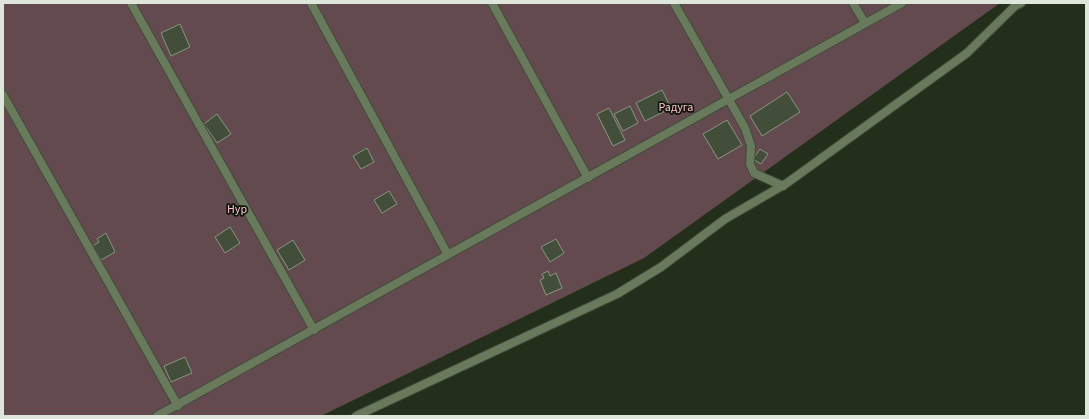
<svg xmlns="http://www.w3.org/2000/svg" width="1089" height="419" viewBox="0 0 1089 419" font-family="'Source Sans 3',sans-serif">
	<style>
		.green { fill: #634a4e }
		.building { fill: #424e3a; stroke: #899680 }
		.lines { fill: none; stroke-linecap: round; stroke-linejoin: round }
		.lane-casing { stroke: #414b3a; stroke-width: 10 }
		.street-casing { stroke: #414b3a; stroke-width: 10 }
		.lane { stroke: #687a5b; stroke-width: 8 }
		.street { stroke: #687a5b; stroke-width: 8 }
		.labels { text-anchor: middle; stroke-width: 3.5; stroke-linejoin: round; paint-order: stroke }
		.park-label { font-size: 12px; fill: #fec2cc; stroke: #0f140c }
	</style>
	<rect width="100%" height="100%" fill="#232e1b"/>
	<!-- green -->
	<polygon class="green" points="3,3 1000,3 644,258 321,416 3,416"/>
	<!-- building -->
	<g class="building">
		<polygon points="180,24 190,47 171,56 161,33"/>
		<polygon points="662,90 671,108 645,121 636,103"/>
		<polygon points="787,92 800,112 762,136 750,116"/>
		<polygon points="630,106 638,123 623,131 614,114"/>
		<polygon points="609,108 625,140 613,146 597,114"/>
		<polygon points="217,114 231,134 217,143 204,124"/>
		<polygon points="727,120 742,145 718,159 703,134"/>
		<polygon points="367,148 374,162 361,169 353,156"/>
		<polygon points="760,149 768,154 761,164 753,159"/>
		<polygon points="389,191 397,204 382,213 374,200"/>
		<polygon points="230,227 240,243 225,253 215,237"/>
		<polygon points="106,233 115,252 101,260 93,246 99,242 97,239"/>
		<polygon points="556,239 564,253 550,262 541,247"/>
		<polygon points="293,240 305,260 289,270 277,250"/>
		<polygon points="548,271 550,276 556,273 562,288 546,295 540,280 544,278 542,274"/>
		<polygon points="185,357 192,373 171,382 164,366"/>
	</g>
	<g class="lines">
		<defs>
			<polyline id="lane" points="356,416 617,294 661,267 725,219 787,183 967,53 1015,6 1021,3"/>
			<g id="street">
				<polyline points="131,3 314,330"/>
				<polyline points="311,3 448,255"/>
				<polyline points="492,3 588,178"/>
				<polyline points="674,3 745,128 751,146 750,164 754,173 783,186"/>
				<polyline points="853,3 865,23"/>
				<polyline points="3,95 178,406"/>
				<polyline points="157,416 902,3"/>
			</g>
		</defs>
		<!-- lane casing -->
		<use href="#lane" class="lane-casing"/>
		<!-- street casing -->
		<use href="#street" class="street-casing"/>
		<!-- lane -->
		<use href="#lane" class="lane"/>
		<!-- street -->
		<use href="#street" class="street"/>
	</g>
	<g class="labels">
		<!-- park labels -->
		<g class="park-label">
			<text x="676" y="111">Радуга</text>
			<text x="237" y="213">Нур</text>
		</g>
	</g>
	<!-- border -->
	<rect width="1089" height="419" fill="none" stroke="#dee5da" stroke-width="8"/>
</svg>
